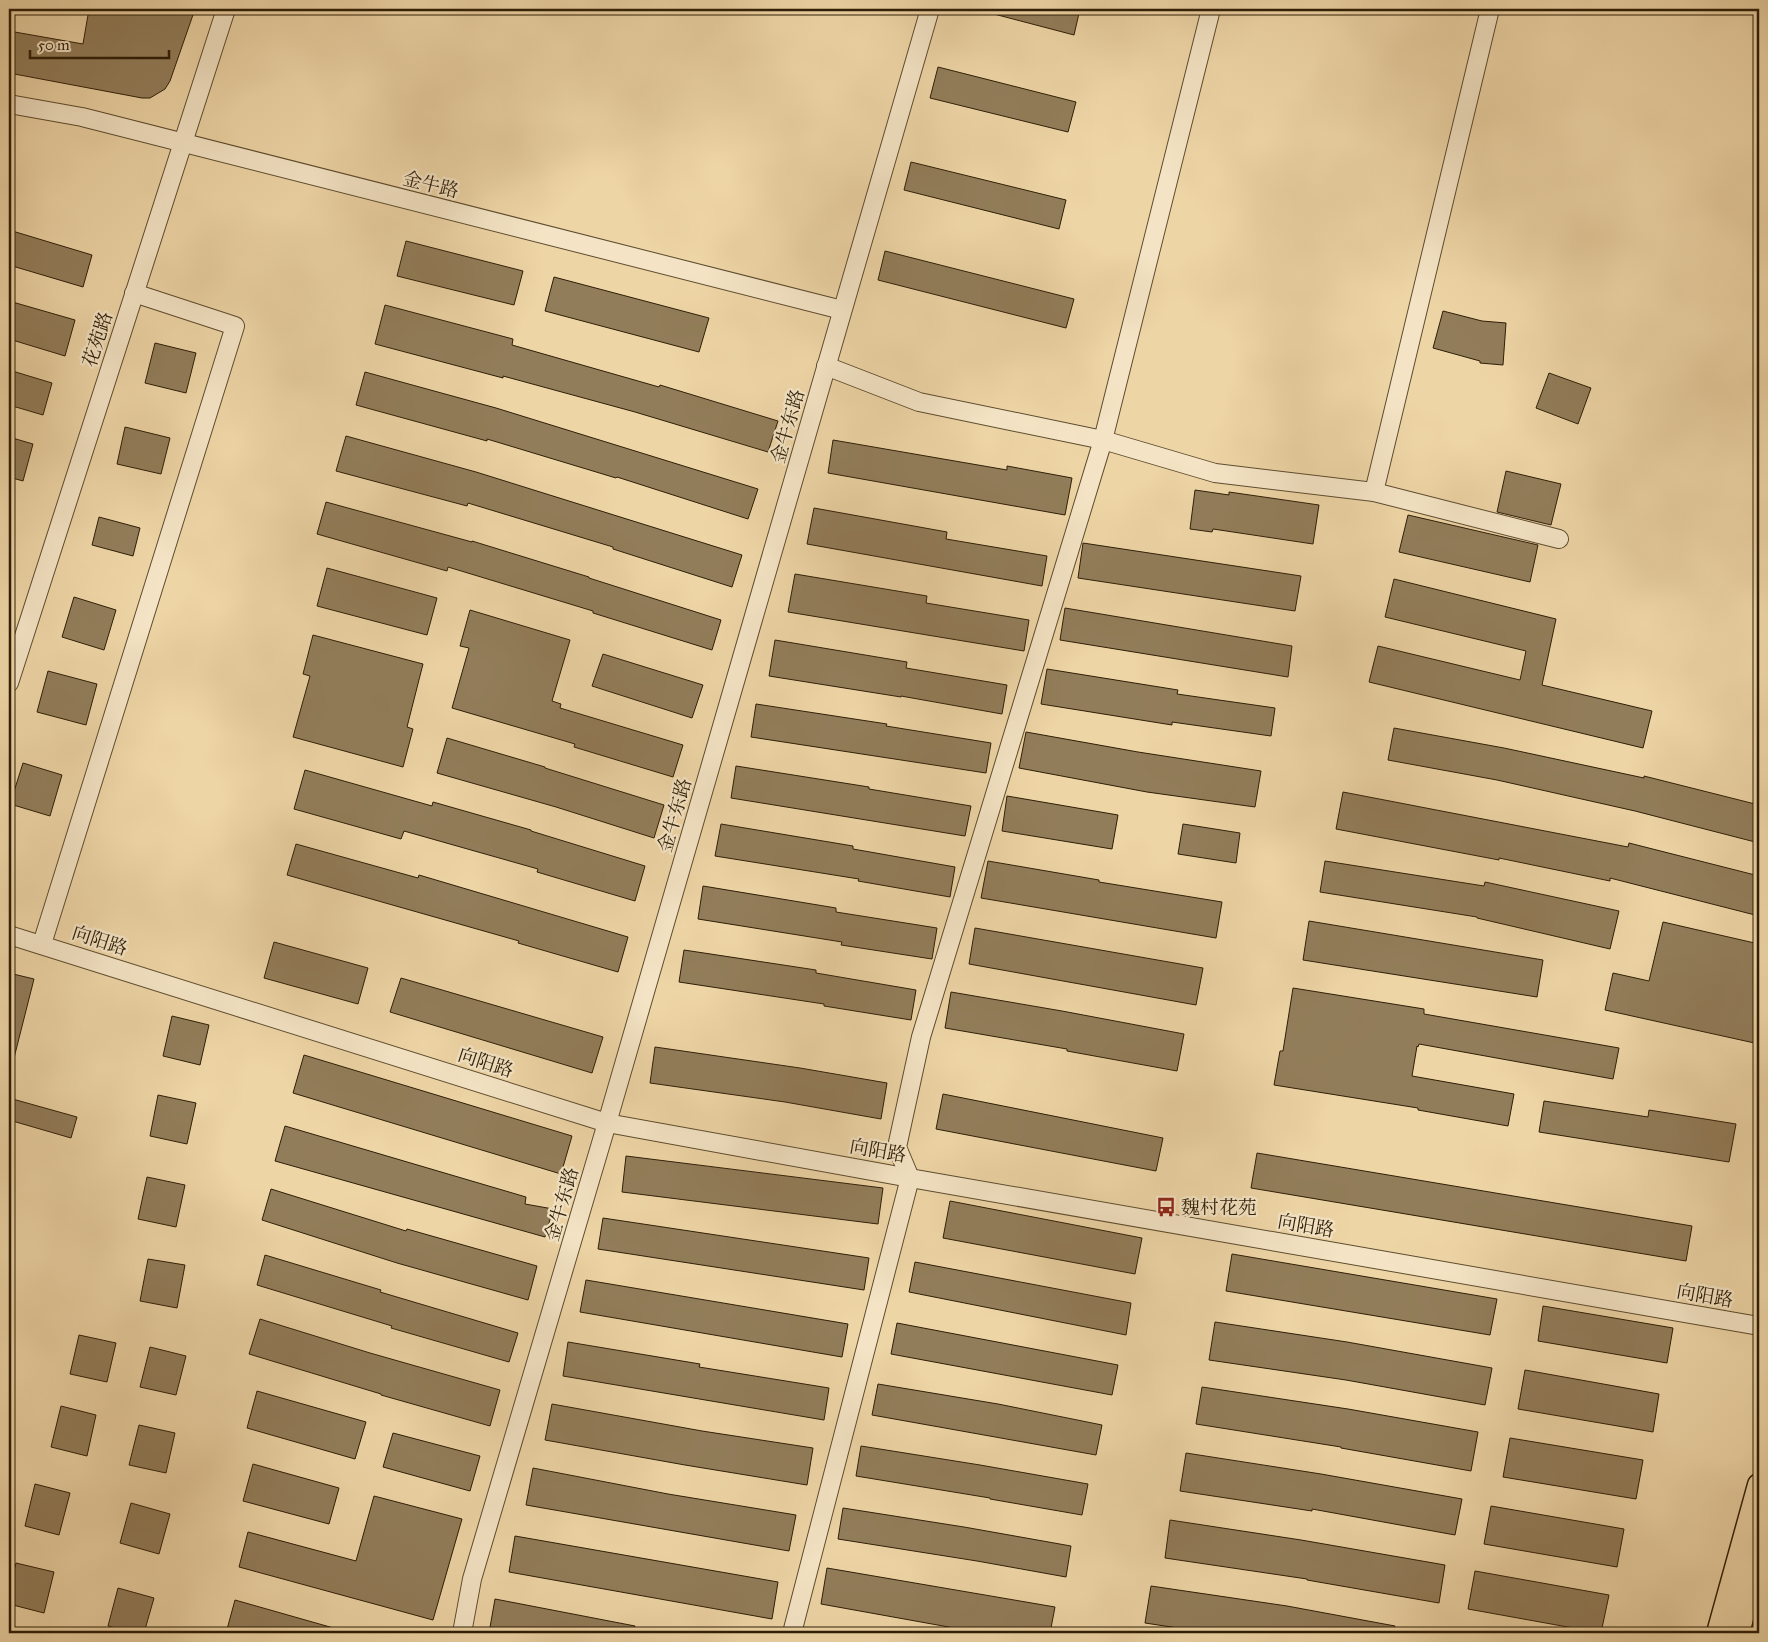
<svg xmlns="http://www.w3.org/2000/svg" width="1768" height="1642" viewBox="0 0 1768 1642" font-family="'IM FELL Great Primer','Noto Serif SC',serif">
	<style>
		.building { fill: #927d5a; stroke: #2e1e07 }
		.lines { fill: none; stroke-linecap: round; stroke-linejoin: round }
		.minor-casing { stroke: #5e4c2f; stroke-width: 20 }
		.major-casing { stroke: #2e1e07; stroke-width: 25 }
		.minor { stroke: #f4e4c5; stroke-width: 18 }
		.major { stroke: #eed5a6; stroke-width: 22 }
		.labels { text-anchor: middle; stroke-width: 4.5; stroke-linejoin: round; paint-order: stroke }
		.street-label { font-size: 19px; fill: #2e1e07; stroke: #f4e4c5 }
		.poi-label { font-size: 19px; fill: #2e1e07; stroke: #f4e4c5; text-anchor: start }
	</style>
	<rect width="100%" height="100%" fill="#eed5a6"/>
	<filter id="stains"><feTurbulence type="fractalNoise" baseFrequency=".004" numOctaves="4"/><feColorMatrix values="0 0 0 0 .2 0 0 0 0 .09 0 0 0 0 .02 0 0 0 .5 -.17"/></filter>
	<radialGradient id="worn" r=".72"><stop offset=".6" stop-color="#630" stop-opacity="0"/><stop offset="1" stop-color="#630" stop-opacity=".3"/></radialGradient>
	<!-- building -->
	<g class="building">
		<polygon points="93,9 195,9 170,81 165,89 150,98 142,98 9,73 9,31 83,44 88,15"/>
		<polygon points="994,9 1080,9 1074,35 994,14"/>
		<polygon points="938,67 1076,102 1068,132 930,98"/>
		<polygon points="911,162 1066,200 1059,229 904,190"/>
		<polygon points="9,230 92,255 83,287 9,265"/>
		<polygon points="406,241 523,271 514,305 397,276"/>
		<polygon points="885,251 1074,299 1066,328 878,280"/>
		<polygon points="554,277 709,318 699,352 545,311"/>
		<polygon points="9,301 75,320 65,356 9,339"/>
		<polygon points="385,305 513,339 512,345 659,387 660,385 778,421 768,452 635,412 503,376 503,378 375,344"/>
		<polygon points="1443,311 1482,321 1506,323 1503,365 1480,363 1480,361 1433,348"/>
		<polygon points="155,343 196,353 186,393 145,383"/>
		<polygon points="9,370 52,383 43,415 9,405"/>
		<polygon points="365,372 496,408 758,489 748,519 617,477 616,478 487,439 487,441 356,405"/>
		<polygon points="1549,373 1591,388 1578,424 1536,408"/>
		<polygon points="125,427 170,438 161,474 117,464"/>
		<polygon points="346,436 476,472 742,555 732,587 613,549 613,547 468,503 467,506 336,471"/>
		<polygon points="9,437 33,444 23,481 9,477"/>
		<polygon points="833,440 1007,470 1007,466 1072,478 1065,515 828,473"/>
		<polygon points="1506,471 1561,484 1551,525 1497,512"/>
		<polygon points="1195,490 1229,495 1229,492 1319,505 1313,544 1213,529 1212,532 1190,529"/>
		<polygon points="326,502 472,542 472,541 589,577 589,578 721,620 712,650 593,613 593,611 448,567 447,571 317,534"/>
		<polygon points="814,508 947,532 946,539 1047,556 1042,586 807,544"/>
		<polygon points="1408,515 1538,545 1530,582 1399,552"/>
		<polygon points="99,517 140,528 133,556 92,545"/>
		<polygon points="1083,543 1301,576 1295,611 1078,578"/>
		<polygon points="327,568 437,598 427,635 317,606"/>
		<polygon points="795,574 927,596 926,603 1029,620 1024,651 788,612"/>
		<polygon points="1394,579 1556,619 1542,685 1652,711 1643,748 1369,682 1378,646 1520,680 1526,651 1385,617"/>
		<polygon points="74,597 116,610 104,650 62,637"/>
		<polygon points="1065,608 1292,646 1288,677 1060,640"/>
		<polygon points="470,610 570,640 552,701 561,704 560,708 683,745 673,777 574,747 575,744 452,708 469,648 460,646"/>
		<polygon points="313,635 423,664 407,727 413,729 403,767 293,737 310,676 303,674"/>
		<polygon points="775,640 907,662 906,668 1007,685 1002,714 901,696 901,697 769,676"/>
		<polygon points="603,654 703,685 692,718 592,686"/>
		<polygon points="1047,669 1178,690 1177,694 1275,708 1271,736 1172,722 1172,725 1041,704"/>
		<polygon points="48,671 97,684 86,725 37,712"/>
		<polygon points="756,704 887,724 886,726 991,743 986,773 751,737"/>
		<polygon points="1394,728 1504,748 1644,778 1644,776 1759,805 1759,843 1635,811 1497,780 1388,760"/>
		<polygon points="1026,732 1138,752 1261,771 1255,807 1147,792 1019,768"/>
		<polygon points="447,738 545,767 545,768 664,805 654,838 556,807 437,773"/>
		<polygon points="23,763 62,775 50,816 10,804"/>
		<polygon points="736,766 869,787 869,789 971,806 965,836 731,798"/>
		<polygon points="305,770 432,806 433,802 531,830 531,831 645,866 635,901 537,872 538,869 404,831 401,839 294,809"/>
		<polygon points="1343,792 1628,847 1629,843 1759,876 1759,916 1610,878 1610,881 1499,858 1499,860 1336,829"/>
		<polygon points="1007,796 1118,815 1112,849 1002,831"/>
		<polygon points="721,824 853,846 853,849 955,867 950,897 858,881 859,879 715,856"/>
		<polygon points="1183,824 1240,833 1236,863 1178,854"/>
		<polygon points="296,844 418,878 419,875 628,937 618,972 518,943 519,941 287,875"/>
		<polygon points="988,861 1099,880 1099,882 1222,902 1216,938 981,898"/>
		<polygon points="1325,861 1484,886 1485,882 1619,911 1610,949 1477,918 1477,917 1320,892"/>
		<polygon points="703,886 836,908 836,912 937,928 932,959 841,945 842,942 698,919"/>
		<polygon points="1309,921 1543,960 1537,997 1303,960"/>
		<polygon points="1663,922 1759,944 1759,1044 1605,1010 1613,973 1649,981"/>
		<polygon points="975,928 1203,968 1196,1005 969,964"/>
		<polygon points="274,942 368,968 358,1004 264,978"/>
		<polygon points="684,950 816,970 816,973 916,990 911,1020 824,1006 824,1004 679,982"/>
		<polygon points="9,973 34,979 14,1058 9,1057"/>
		<polygon points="401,978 603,1037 592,1073 390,1012"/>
		<polygon points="1293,988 1424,1009 1424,1014 1619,1048 1613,1079 1419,1044 1418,1047 1417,1046 1412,1076 1514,1094 1508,1126 1418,1110 1418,1108 1274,1085 1280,1051 1283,1051"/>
		<polygon points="951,992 1062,1011 1184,1034 1177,1071 1067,1051 1067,1049 945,1028"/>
		<polygon points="172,1016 209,1025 200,1065 163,1056"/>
		<polygon points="655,1047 800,1068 887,1083 881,1119 785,1102 650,1083"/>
		<polygon points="304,1055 572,1136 561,1174 293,1093"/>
		<polygon points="943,1094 1163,1138 1156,1171 936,1129"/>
		<polygon points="158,1095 196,1103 187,1144 150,1136"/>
		<polygon points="9,1098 77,1117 71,1138 9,1120"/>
		<polygon points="1544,1101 1648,1117 1649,1110 1736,1124 1729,1162 1539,1132"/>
		<polygon points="285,1126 526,1197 525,1204 553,1209 545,1237 275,1161"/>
		<polygon points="1257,1153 1692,1226 1686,1261 1251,1188"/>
		<polygon points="626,1156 883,1188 878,1224 622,1192"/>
		<polygon points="147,1177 185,1185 176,1227 138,1219"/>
		<polygon points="271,1189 406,1231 407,1229 537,1266 528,1300 397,1263 262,1220"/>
		<polygon points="950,1201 1142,1238 1135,1274 943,1238"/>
		<polygon points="603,1218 869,1258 864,1290 598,1249"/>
		<polygon points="1232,1254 1497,1299 1490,1335 1226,1291"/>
		<polygon points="265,1255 381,1290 380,1292 518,1333 509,1362 391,1328 392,1326 257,1285"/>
		<polygon points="148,1259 185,1265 177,1308 140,1301"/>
		<polygon points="915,1262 1131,1303 1126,1335 909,1292"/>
		<polygon points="586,1280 848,1324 842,1357 580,1312"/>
		<polygon points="1543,1306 1673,1328 1667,1363 1538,1341"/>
		<polygon points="260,1319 370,1353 500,1390 490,1426 381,1395 381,1394 249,1354"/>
		<polygon points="1215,1322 1347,1342 1492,1368 1485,1405 1346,1380 1209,1360"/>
		<polygon points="897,1323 1118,1365 1112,1395 891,1354"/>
		<polygon points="79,1335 116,1343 107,1382 70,1374"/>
		<polygon points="568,1342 700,1364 699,1367 829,1388 824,1420 563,1376"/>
		<polygon points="150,1347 186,1356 176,1395 140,1387"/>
		<polygon points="1525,1370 1659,1394 1653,1432 1518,1409"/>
		<polygon points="878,1384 998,1404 1102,1425 1096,1455 872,1415"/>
		<polygon points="1202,1387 1348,1409 1478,1432 1471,1471 1341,1448 1341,1447 1196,1424"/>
		<polygon points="257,1391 366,1422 355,1459 247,1428"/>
		<polygon points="552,1404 702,1431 813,1448 807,1485 685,1465 545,1440"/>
		<polygon points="61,1406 96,1415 87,1456 51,1447"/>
		<polygon points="139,1425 175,1433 166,1473 129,1465"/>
		<polygon points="393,1433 480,1456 470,1491 383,1467"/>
		<polygon points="1510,1438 1643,1460 1636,1499 1503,1477"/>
		<polygon points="861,1446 980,1465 1088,1484 1082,1515 990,1499 990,1498 856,1476"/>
		<polygon points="1186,1453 1321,1474 1462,1499 1455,1535 1312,1509 1312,1511 1180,1491"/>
		<polygon points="253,1464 339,1488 329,1524 243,1501"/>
		<polygon points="533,1468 668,1494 796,1515 789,1551 526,1505"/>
		<polygon points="35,1484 70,1493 59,1535 25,1526"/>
		<polygon points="374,1496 462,1519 433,1620 239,1567 248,1532 356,1561"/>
		<polygon points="131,1503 170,1514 159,1554 120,1543"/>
		<polygon points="1491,1506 1624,1529 1617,1567 1484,1544"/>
		<polygon points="843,1508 964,1527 1071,1546 1066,1577 977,1561 838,1539"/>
		<polygon points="1170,1520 1301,1540 1445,1565 1439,1603 1307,1580 1307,1579 1165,1558"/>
		<polygon points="515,1536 778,1582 772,1619 509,1572"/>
		<polygon points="16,1563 54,1572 44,1613 9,1604 9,1591"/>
		<polygon points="827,1568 1055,1607 1050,1633 982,1633 821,1604"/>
		<polygon points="1475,1571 1609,1595 1601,1633 1468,1609"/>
		<polygon points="1151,1586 1287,1606 1395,1626 1394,1633 1211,1633 1145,1623"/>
		<polygon points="118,1588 154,1598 144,1633 134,1633 108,1626"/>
		<polygon points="495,1599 635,1626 634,1633 489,1633"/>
		<polygon points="235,1600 337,1629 337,1633 226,1633"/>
	</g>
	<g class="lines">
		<defs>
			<g id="minor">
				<polyline points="9,104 82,117 842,310"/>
				<polyline points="826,366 919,402 1103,440 1215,473 1374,492 1559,539"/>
				<polyline points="1374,492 1490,9"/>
				<polyline points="9,683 226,9"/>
				<polyline points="9,935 607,1123 910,1178 1759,1326"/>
				<polyline points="42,944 235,326 134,293"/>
				<polyline points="462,1633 472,1579 607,1123 930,9"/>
				<polyline points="792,1633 910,1178 897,1147 921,1037 1103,440 1211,9"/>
			</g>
			<g id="major">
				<polyline points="1718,1633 1759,1485"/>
				<polyline points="1738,1633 1759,1555"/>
			</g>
		</defs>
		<!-- minor casing -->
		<use href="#minor" class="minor-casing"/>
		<!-- major casing -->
		<use href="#major" class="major-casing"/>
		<!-- minor -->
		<use href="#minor" class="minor"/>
		<!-- major -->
		<use href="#major" class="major"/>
	</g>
	<!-- icons -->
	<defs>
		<symbol id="bus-bare" viewBox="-9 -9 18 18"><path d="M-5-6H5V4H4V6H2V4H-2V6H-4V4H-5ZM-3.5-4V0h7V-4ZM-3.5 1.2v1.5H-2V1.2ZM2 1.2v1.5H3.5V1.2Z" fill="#8f2418" stroke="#f4e4c5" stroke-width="2.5" paint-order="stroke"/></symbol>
	</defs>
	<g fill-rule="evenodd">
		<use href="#bus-bare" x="1152" y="1193" width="28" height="28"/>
	</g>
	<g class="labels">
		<!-- street labels -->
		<g class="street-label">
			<text transform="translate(431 184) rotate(14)" y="7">金牛路</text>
			<text transform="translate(97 339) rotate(-72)" y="7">花苑路</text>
			<text transform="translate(787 426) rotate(-74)" y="7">金牛东路</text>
			<text transform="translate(674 815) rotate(-74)" y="7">金牛东路</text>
			<text transform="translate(100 940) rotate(18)" y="7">向阳路</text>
			<text transform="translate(486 1062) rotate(18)" y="7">向阳路</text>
			<text transform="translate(878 1150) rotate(10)" y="7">向阳路</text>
			<text transform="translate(561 1204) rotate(-74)" y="7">金牛东路</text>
			<text transform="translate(1306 1225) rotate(10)" y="7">向阳路</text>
			<text transform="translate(1705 1295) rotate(10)" y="7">向阳路</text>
		</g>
		<!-- poi labels -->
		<g class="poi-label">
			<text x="1181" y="1214">魏村花苑</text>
		</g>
	</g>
	<!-- margin -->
	<rect width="1768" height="1642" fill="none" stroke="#eed5a6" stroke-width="30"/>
	<rect x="10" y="10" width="1748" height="1622" fill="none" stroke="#2e1e07" stroke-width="2.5"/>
	<rect x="15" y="15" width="1738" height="1612" fill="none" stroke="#2e1e07"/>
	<!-- scale -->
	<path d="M30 50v8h139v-8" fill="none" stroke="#2e1e07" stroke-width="2.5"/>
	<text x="38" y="50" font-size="15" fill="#2e1e07" stroke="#f4e4c5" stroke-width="4" paint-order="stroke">50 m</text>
	<rect width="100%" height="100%" filter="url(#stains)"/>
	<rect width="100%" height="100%" fill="url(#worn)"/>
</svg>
